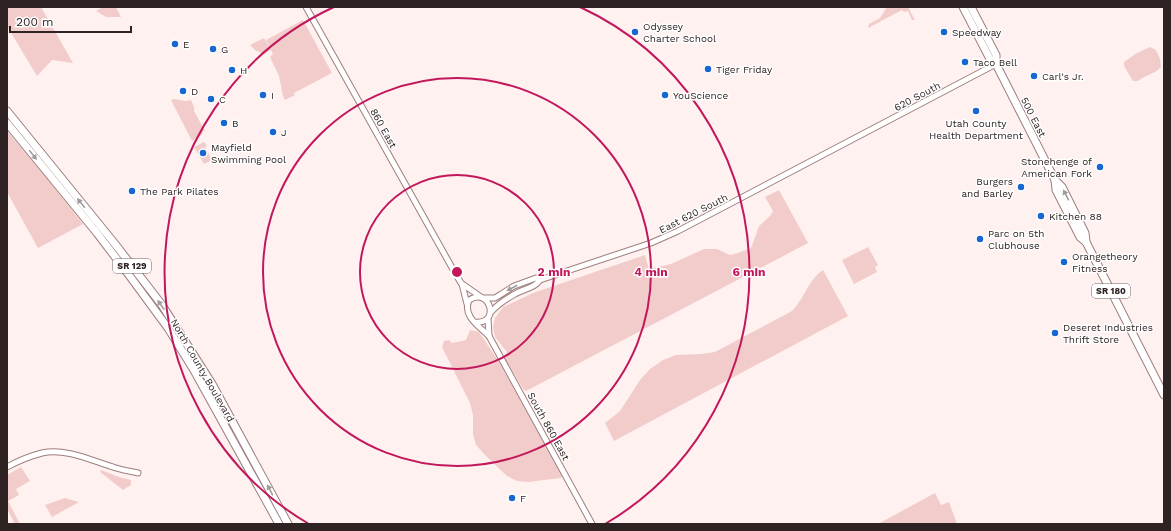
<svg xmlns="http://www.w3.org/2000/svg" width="1171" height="531" viewBox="0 0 1171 531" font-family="'Work Sans',sans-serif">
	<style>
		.green { fill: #f2ccca }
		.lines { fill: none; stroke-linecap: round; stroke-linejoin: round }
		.tertiary-casing { stroke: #9d7e7c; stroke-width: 7 }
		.primary-casing { stroke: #9d7e7c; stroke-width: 9 }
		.tertiary { stroke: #fff; stroke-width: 5 }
		.primary { stroke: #fff; stroke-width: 7 }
		.oneway { fill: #a19c9c }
		.ring { fill: none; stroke: #c2185b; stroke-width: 2 }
		.poi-dot { fill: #1867d1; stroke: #fff; stroke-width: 1.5 }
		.labels { text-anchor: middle; stroke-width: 3; stroke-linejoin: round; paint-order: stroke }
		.shield { fill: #fff; stroke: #6d6464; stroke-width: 1 }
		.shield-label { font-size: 9px; font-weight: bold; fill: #2f2222 }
		.poi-label { font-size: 10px; fill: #2f2222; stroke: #fff; text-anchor: start }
		.street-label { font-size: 10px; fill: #2f2222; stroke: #fff }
		.centre { fill: #c2185b; stroke: #fff; stroke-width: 2 }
		.ring-label { font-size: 12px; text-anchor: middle; font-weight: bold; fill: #c2185b; stroke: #fff; stroke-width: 3; stroke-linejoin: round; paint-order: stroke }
	</style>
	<rect width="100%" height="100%" fill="#fff1f0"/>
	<!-- green -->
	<g class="green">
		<polygon points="7,7 41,7 73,63 52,60 37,76 7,26"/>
		<polygon points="103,7 116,7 121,17 106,17 96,11"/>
		<polygon points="887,7 908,7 915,20 912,20 908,11 904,12 902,10 868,28 869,24 880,18"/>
		<polygon points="303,20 332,73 294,93 295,95 285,100 283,96 279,76 270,57 273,54 266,40"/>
		<polygon points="264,38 271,50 264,54 255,50 250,45"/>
		<path d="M1150 47 1156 50 1160 59 1161 67C1155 74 1145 75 1138 81H1133L1124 66V62L1137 53Z"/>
		<polygon points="174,99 185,101 191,100 194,107 194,111 205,131 202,132 203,134 192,141 171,100"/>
		<polygon points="7,131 45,176 83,224 38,248 7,192"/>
		<polygon points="204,142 207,146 205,147 212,160 204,164 194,147"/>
		<polygon points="779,190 808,243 526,391 523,389 505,359 507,352 495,337 493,327 495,318 503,307 533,293 645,255 649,269 671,264 704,249 717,249 730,255 738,253 751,248 759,226 770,216 773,211 765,197"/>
		<polygon points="868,247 878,265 875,267 877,272 854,284 842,260"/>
		<path d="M823 270 848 316 614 441 605 423 620 411 640 380 650 369 663 360 676 355 701 354 715 352 792 311C804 299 809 279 823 270Z"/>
		<polygon points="470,330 479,332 503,368 519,397 524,403 562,476 561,478 528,482 517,481 507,476 485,455 476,445 473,434 473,415 470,403 442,347 444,341 449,340 452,343 466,340"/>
		<polygon points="21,467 30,481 16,489 19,495 8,501 20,524 15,524 7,509 7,475"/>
		<polygon points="101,470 119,477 131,480 131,485 123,490 100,472"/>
		<polygon points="935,493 941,505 949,502 957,524 878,524"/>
		<polygon points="65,498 79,502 52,517 45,505"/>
	</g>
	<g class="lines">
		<defs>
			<g id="tertiary">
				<polyline points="306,7 455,273 461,283 481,297"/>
				<polyline points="462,284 467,304"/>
				<polyline points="484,298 495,298 514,286 536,278 540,280"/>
				<path d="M491 312C498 304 506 299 515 294 523 289 535 288 540 280L651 243 678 231 996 64"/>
				<polyline points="488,319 489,336"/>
				<path d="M475 322C501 325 490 286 469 300 462 316 479 326 489 336L592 524"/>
				<path d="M7 467C18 461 30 456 42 453 66 448 90 460 113 467 121 470 130 471 138 473"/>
			</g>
			<g id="primary">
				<polyline points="963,7 990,59 996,64 1055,180 1056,190 1080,237 1086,242 1164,395"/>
				<polyline points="971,7 996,55 996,64"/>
				<polyline points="7,111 115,244 162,305 212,384 288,524"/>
				<polyline points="7,123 97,233 129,275 168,328 195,372 279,524"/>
				<polyline points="1055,180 1062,187 1085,233 1086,242"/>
			</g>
		</defs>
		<!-- tertiary casing -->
		<use href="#tertiary" class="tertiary-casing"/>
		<!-- primary casing -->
		<use href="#primary" class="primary-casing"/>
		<!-- tertiary -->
		<use href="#tertiary" class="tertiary"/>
		<!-- primary -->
		<use href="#primary" class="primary"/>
	</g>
	<!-- one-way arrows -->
	<defs><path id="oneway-solid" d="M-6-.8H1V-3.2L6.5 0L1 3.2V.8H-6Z"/></defs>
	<g class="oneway">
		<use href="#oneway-solid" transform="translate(33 155) rotate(52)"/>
		<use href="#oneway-solid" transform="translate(1066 195) rotate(-117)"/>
		<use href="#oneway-solid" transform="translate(81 203) rotate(-129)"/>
		<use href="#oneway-solid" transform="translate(512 288) rotate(152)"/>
		<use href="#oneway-solid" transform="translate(161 305) rotate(-125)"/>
		<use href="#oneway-solid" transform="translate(270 490) rotate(-118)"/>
	</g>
	<!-- distance rings -->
	<g class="ring">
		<circle cx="457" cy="272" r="97"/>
		<circle cx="457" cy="272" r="194"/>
		<path d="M309 524A292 292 0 0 1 334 7M580 7A292 292 0 0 1 605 524"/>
	</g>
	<!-- markers -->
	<g class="poi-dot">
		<circle cx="635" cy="32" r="4"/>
		<circle cx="944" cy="32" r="4"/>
		<circle cx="175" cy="44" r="4"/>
		<circle cx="213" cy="49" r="4"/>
		<circle cx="965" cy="62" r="4"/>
		<circle cx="708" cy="69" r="4"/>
		<circle cx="232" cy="70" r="4"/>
		<circle cx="1034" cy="76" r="4"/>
		<circle cx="183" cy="91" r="4"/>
		<circle cx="263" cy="95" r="4"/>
		<circle cx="665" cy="95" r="4"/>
		<circle cx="211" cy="99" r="4"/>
		<circle cx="976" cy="111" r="4"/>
		<circle cx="224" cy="123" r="4"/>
		<circle cx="273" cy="132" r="4"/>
		<circle cx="203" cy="153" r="4"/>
		<circle cx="1100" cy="167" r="4"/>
		<circle cx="1021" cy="187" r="4"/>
		<circle cx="132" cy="191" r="4"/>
		<circle cx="1041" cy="216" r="4"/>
		<circle cx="980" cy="239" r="4"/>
		<circle cx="1064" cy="262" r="4"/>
		<circle cx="1055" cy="333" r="4"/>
		<circle cx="512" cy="498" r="4"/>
	</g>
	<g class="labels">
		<!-- shield labels -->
		<g class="shield">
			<rect x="113" y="259" width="38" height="14" rx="3"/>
			<rect x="1092" y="284" width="38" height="14" rx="3"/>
		</g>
		<g class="shield-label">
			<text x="132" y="269">SR 129</text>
			<text x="1111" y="294">SR 180</text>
		</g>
		<!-- poi labels -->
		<g class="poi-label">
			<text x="643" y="30">Odyssey<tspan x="643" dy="12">Charter School</tspan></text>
			<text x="952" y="36">Speedway</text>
			<text x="183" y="48">E</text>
			<text x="221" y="53">G</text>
			<text x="973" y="66">Taco Bell</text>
			<text x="716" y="73">Tiger Friday</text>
			<text x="240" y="74">H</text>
			<text x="1042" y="80">Carl's Jr.</text>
			<text x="191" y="95">D</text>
			<text x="271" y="99">I</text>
			<text x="673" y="99">YouScience</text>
			<text x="219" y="103">C</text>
			<text x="232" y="127">B</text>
			<text x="976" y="127" text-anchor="middle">Utah County<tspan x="976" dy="12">Health Department</tspan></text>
			<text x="281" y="136">J</text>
			<text x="211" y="151">Mayfield<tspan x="211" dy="12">Swimming Pool</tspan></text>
			<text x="1092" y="165" text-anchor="end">Stonehenge of<tspan x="1092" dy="12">American Fork</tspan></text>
			<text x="1013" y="185" text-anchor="end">Burgers<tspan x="1013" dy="12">and Barley</tspan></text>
			<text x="140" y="195">The Park Pilates</text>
			<text x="1049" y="220">Kitchen 88</text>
			<text x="988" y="237">Parc on 5th<tspan x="988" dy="12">Clubhouse</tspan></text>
			<text x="1072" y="260">Orangetheory<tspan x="1072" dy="12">Fitness</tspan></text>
			<text x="1063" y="331">Deseret Industries<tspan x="1063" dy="12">Thrift Store</tspan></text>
			<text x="520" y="502">F</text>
		</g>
		<!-- street labels -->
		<g class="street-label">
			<text transform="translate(917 96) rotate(-28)" y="4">620 South</text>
			<text transform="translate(1034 117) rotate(63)" y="4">500 East</text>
			<text transform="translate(384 128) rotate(61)" y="4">860 East</text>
			<text transform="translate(693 213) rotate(-27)" y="4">East 620 South</text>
			<text transform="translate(203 370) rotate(60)" y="4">North County Boulevard</text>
			<text transform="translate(549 426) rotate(61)" y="4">South 860 East</text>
		</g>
	</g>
	<circle cx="457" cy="272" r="6" class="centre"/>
	<g class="ring-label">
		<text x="554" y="276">2 min</text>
		<text x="651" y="276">4 min</text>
		<text x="749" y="276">6 min</text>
	</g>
	<!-- border -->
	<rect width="1171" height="531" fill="none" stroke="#2f2222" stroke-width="16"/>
	<!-- scale -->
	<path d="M10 26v6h121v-6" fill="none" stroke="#2f2222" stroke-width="2"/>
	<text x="16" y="26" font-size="12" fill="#2f2222" stroke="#ffffff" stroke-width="3" paint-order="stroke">200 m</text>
</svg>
